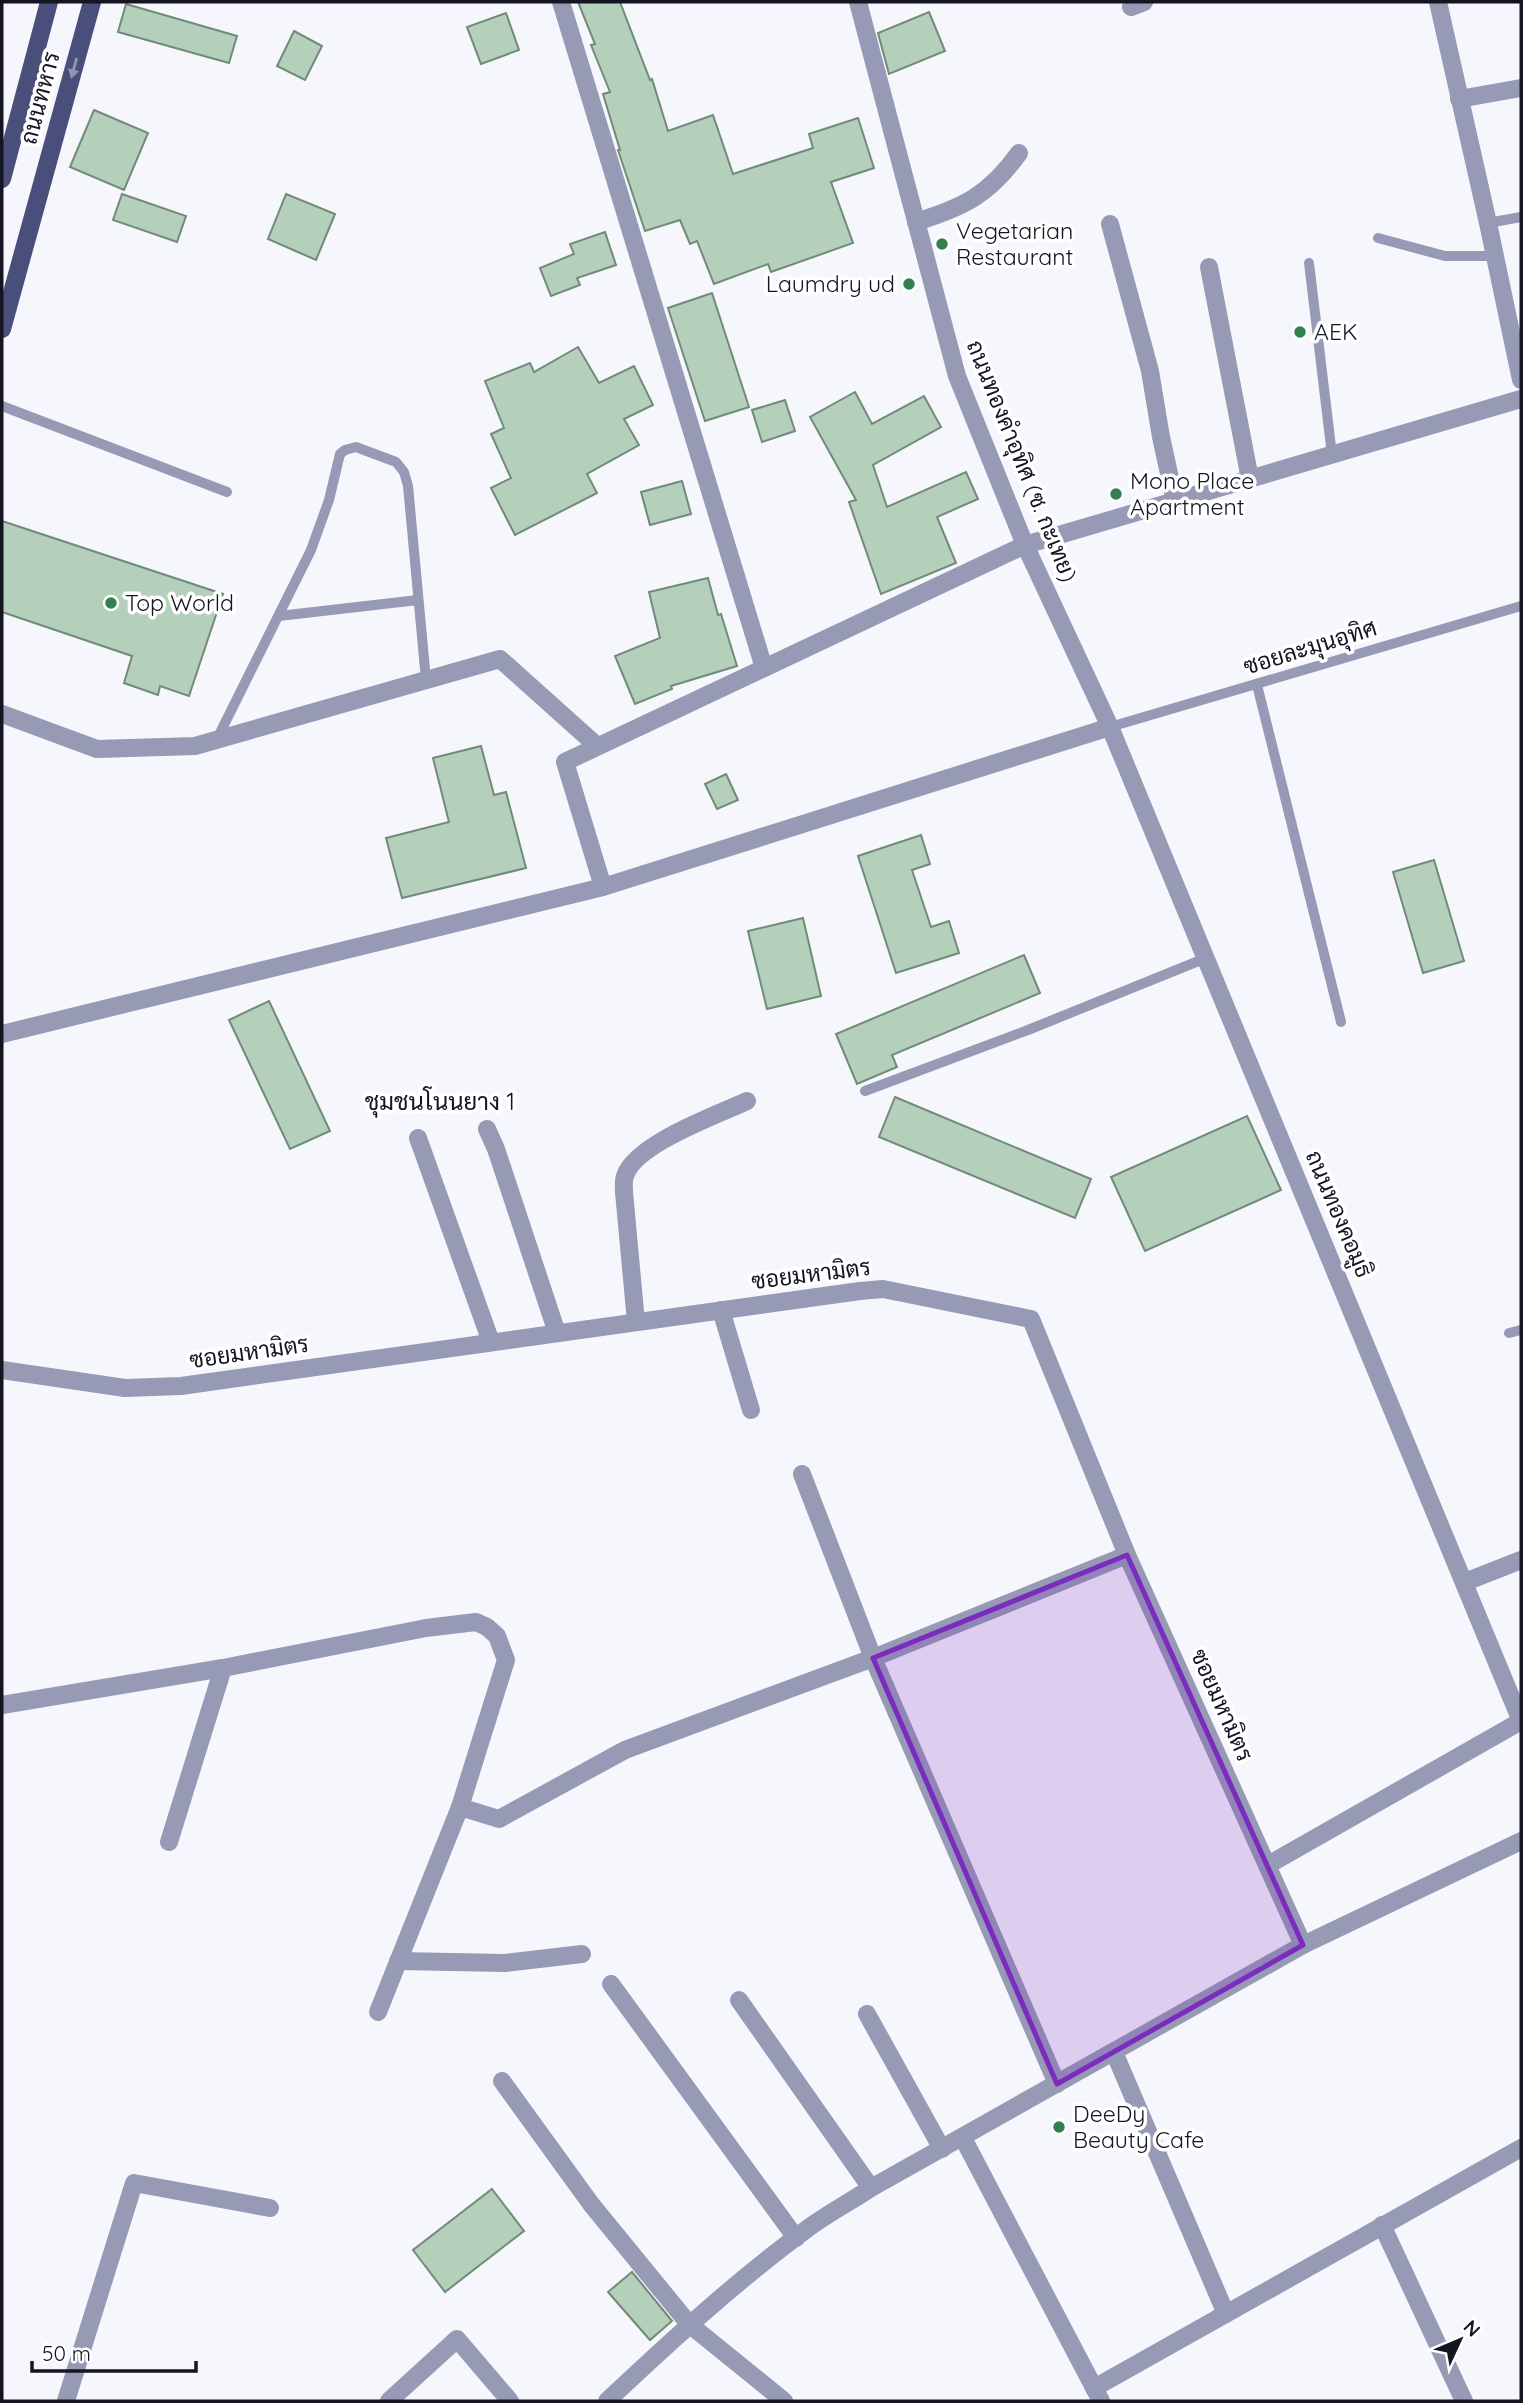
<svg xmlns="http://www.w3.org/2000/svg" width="1523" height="2403" viewBox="0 0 1523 2403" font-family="Quicksand,Sarabun,sans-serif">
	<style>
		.building { fill: #b4d0bb; stroke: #718b78; stroke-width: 2 }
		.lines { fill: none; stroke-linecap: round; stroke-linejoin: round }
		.lane { stroke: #969ab5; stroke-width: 10 }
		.street { stroke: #969ab5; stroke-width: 18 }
		.primary { stroke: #4a4e7b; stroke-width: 18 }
		.oneway { fill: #9295b0 }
		.marked { fill: #7b2cbf; fill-opacity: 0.2; stroke: #7b2cbf; stroke-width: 5; stroke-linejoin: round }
		.poi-dot { fill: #33804f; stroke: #fff; stroke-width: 2.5 }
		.labels { text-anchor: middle; stroke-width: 7; stroke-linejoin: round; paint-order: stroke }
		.street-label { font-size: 23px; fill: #141520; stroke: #fff }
		.poi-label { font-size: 23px; fill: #141520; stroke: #fff; text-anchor: start }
		.neighbourhood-label { font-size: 24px; fill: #141520; stroke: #fff }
	</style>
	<rect width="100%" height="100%" fill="#f6f7fd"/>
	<!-- building -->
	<g class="building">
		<polygon points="578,2 620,2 650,80 652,79 668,131 713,115 733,174 813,148 809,134 858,118 874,168 831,182 853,243 771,272 768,264 714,284 697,241 690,244 680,220 645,231 618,150 620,150 603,94 610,92 591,45 595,44"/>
		<polygon points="126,4 237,36 229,63 118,32"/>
		<polygon points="929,12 945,51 889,74 878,33"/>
		<polygon points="506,13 519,50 481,64 467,27"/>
		<polygon points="294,31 322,46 305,80 277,66"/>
		<polygon points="94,110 148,133 124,190 70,167"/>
		<polygon points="122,194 186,216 177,242 113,220"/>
		<polygon points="286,194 335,214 316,260 268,239"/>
		<polygon points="605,232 616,265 577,278 580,285 551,296 540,268 574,254 570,244"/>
		<polygon points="712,293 749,407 705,421 668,308"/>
		<polygon points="578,347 599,383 634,366 653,405 624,419 639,445 587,474 597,493 515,535 491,488 511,478 491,434 504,428 485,381 530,363 534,372"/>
		<polygon points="855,392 872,424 924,396 941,427 873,465 887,507 966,472 978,499 937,517 956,563 881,594 849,502 856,500 810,417"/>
		<polygon points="785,400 795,431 762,442 752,410"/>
		<polygon points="682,481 691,514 650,525 641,492"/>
		<polygon points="2,521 223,594 189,696 160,686 158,695 124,683 132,656 2,612"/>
		<polygon points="708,578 718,615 721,614 737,666 671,686 672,689 635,704 615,656 660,638 649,592"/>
		<polygon points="481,746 494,795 506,792 526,868 402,898 386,838 449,822 433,758"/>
		<polygon points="726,774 738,800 717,809 705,784"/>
		<polygon points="921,835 930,864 912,870 931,927 949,921 959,953 896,973 858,856"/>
		<polygon points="1434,860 1464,961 1423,973 1393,872"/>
		<polygon points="803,918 821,996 767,1009 748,931"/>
		<polygon points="1024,955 1040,993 892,1055 897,1067 857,1084 836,1034"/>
		<polygon points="269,1001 330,1131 290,1149 229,1020"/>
		<polygon points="895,1097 1091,1179 1075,1218 879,1137"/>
		<polygon points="1247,1116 1281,1190 1145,1251 1111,1177"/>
		<polygon points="492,2189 524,2231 445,2292 413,2250"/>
		<polygon points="632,2272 672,2321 650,2340 608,2292"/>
	</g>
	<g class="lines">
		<!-- lane -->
		<g class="lane">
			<polyline points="1488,223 1521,217"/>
			<polyline points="1378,238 1445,256 1495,256"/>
			<polyline points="1309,263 1332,455"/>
			<polyline points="2,406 227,492"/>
			<polyline points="279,616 418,600"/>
			<polyline points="1257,685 1341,1022"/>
			<polyline points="1110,727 1521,606"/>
			<polyline points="217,739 311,550 329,500 340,454 345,450 356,447 396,462 404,472 408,486 426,680"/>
			<polyline points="865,1091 1028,1030 1206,958"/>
			<polyline points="1509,1333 1521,1330"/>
		</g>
		<!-- street -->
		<g class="street">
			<polyline points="561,2 764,668"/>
			<polyline points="858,2 957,376 1025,545 1110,727 1521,1721 1268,1865"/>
			<polyline points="1438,2 1488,223 1521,380"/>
			<polyline points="1131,7 1144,2"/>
			<polyline points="1459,99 1521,88"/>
			<path d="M916 222C964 207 989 195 1019 153"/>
			<polyline points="1110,224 1150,371 1161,437 1175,501"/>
			<polyline points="1209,267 1250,479"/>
			<polyline points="2,714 97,749 195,746 500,659 596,745"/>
			<polyline points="603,887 565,762 1025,545 1521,399"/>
			<polyline points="2,1034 603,887 1110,727"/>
			<polyline points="487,1129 496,1149 557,1333"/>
			<polyline points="418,1138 491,1342"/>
			<polyline points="721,1310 751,1410"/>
			<path d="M636 1322 624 1192C624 1187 623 1181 625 1176 635 1144 717 1115 747 1101"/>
			<polyline points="2,1370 125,1388 181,1386 860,1291 883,1289 1031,1319 1127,1555 1303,1945"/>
			<polyline points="802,1474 873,1658 1057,2084"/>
			<polyline points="1465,1582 1521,1560"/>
			<polyline points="2,1705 223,1668 426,1628 476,1622 487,1627 497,1636 506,1660 460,1807 499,1819 625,1750 873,1658 1127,1555"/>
			<polyline points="169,1842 223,1668"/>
			<polyline points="398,1961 505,1963 582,1954"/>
			<polyline points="611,1984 796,2238"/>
			<polyline points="739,2000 871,2188"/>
			<polyline points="378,2012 460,1807"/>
			<polyline points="867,2014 942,2149"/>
			<polyline points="1114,2052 1226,2314"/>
			<polyline points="502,2081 591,2204 689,2324 784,2401"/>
			<polyline points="963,2138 1101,2401"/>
			<polyline points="1382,2225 1464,2401"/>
			<polyline points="1094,2388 1521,2148"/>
			<polyline points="66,2401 134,2183 270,2208"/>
			<polyline points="389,2401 457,2339 510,2401"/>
			<path d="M607 2401C671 2341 736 2281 807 2229 827 2214 850 2202 871 2188L1303 1945 1521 1841"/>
		</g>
		<!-- primary -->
		<g class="primary">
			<polyline points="2,179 49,2"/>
			<polyline points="2,329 92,2"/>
		</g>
	</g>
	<!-- one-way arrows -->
	<defs><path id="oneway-solid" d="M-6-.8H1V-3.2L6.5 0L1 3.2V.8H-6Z" transform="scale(1.75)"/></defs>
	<use class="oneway" href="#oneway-solid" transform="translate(74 68) rotate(105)"/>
	<!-- marked area -->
	<path class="marked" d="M1127 1555 1303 1945 1057 2084 873 1658Z"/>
	<!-- markers -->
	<g class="poi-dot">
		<circle cx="942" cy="244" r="7"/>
		<circle cx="909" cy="284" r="7"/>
		<circle cx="1300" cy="332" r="7"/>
		<circle cx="1116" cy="494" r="7"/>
		<circle cx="111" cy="603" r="7"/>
		<circle cx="1059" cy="2127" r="7"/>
	</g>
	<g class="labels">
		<!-- street labels -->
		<g class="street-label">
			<text transform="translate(40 98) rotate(-75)" y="8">ถนนทหาร</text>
			<text transform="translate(1022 461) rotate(68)" y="8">ถนนทองคำอุทิศ (ซ. กะเทย)</text>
			<text transform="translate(1310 647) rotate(-17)" y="8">ซอยละมุนอุทิศ</text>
			<text transform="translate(1339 1214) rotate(67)" y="8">ถนนทองคอมูธิ</text>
			<text transform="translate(811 1274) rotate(-7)" y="8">ซอยมหามิตร</text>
			<text transform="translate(249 1352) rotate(-8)" y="8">ซอยมหามิตร</text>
			<text transform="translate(1222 1705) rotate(66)" y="8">ซอยมหามิตร</text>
		</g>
		<!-- poi labels -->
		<g class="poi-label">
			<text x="956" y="239">Vegetarian<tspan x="956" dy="26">Restaurant</tspan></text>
			<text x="895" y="292" text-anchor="end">Laumdry ud</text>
			<text x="1314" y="340">AEK</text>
			<text x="1130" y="489">Mono Place<tspan x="1130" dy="26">Apartment</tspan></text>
			<text x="125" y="611">Top World</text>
			<text x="1073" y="2122">DeeDy<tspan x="1073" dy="26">Beauty Cafe</tspan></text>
		</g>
		<!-- neighbourhood labels -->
		<g class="neighbourhood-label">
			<text x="440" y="1110">ชุมชนโนนยาง 1</text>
		</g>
	</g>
	<!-- border -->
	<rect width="1523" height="2403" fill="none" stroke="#141520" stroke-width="7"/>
	<!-- north arrow -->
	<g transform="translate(1460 2340) rotate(46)" stroke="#ffffff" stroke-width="5" paint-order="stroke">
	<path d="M0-5L12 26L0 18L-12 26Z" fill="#141520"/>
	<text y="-10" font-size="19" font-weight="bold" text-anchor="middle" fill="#141520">N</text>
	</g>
	<!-- scale -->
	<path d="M32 2361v10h164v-10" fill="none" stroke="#141520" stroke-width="3.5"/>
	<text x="42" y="2361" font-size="21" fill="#141520" stroke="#ffffff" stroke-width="5" paint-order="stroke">50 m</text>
</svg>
